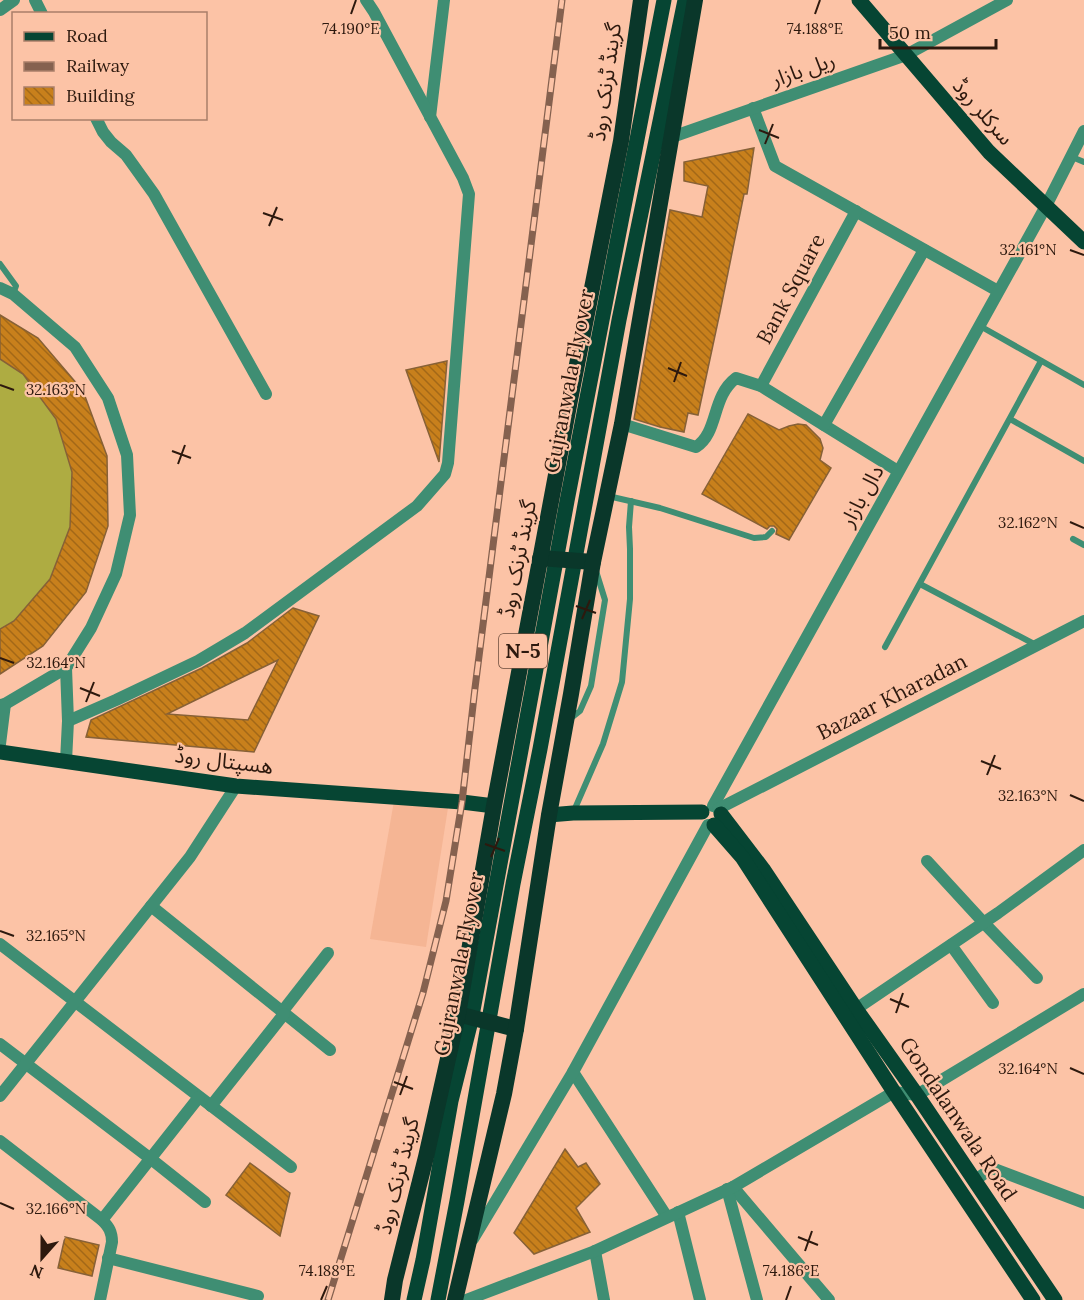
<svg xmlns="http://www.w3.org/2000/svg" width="1084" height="1300" viewBox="0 0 1084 1300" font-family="Lora,'Noto Sans Arabic',serif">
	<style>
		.built { fill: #f5b594 }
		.pitch { fill: #aeac42 }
		.building { fill: url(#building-back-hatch); stroke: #876137; stroke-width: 1.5; fill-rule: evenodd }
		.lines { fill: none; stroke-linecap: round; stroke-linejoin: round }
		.service { stroke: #3f8e73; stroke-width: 6 }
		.minor { stroke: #3f8e73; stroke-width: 12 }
		.tertiary { stroke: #3f8e73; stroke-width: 12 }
		.primary { stroke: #064533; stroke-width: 15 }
		.trunk { stroke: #0a372a; stroke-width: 16 }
		.rail-casing { stroke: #85614f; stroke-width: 7 }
		.rail { stroke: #fcc3a6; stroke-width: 4.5; stroke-dasharray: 14; stroke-linecap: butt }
		.ticks { fill: none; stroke: #2d190e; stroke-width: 2 }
		.labels { text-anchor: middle; stroke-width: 4.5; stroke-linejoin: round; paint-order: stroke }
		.shield { fill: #fcc3a6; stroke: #6b4c3c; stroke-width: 1.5 }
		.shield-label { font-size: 20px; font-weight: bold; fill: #2d190e }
		.street-label { font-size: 21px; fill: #2d190e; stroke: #fcc3a6 }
		.ticks-label { font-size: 15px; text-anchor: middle; fill: #2d190e; stroke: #fcc3a6; stroke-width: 4.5; stroke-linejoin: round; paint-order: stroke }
	</style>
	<defs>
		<pattern id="building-back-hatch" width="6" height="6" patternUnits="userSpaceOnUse" patternTransform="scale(1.5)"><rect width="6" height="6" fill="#c8801c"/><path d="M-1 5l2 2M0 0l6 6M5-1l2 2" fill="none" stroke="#a36817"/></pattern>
	</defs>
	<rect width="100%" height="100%" fill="#fcc3a6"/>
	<!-- built -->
	<polygon class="built" points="394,801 448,808 426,947 370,939"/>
	<!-- pitch -->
	<polygon class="pitch" points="0,315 38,338 83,391 107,456 108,526 86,592 43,646 0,674"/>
	<!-- building -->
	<g class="building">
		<polygon points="754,148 747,194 744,194 720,312 698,415 688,413 684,432 660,427 634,419 670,210 702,217 708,186 684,181 684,162"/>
		<polygon points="0,315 38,338 83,391 107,456 108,526 86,592 43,646 0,674 0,629 14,621 50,579 70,527 72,472 56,419 23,374 0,359"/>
		<polygon points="447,361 439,462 406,370"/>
		<polygon points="748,414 779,430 789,426 798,424 806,425 820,439 823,448 820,460 831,468 789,540 776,534 777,529 774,526 770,526 767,529 702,494"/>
		<path d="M293 608 319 616 254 752 86 737 91 720 202 668 247 643ZM278 660 248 720 167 714Z"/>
		<polygon points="565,1149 578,1167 586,1163 600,1184 576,1208 590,1232 534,1254 514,1233"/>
		<polygon points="250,1163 290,1193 280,1236 226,1195"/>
		<polygon points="65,1237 99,1245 92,1276 58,1268"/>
	</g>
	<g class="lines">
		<!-- service -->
		<g class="service">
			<polyline points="1072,157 1084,162"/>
			<polyline points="0,264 16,286 13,294"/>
			<polyline points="980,326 1084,385"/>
			<polyline points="1010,419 1084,461"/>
			<polyline points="608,496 660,508 754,538 766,537 772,531"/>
			<polyline points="1073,539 1084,545"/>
			<polyline points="920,584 1036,645"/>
			<polyline points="885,647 1041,361"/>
			<polyline points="570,719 580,711 591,686 605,600 596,571"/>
			<polyline points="573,813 603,744 622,682 630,599 630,549 629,527 631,501"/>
		</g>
		<!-- minor -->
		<g class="minor">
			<polyline points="35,0 42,14"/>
			<polyline points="0,10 14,0"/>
			<polyline points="753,108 775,166 998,291"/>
			<polyline points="430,117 444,0"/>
			<polyline points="96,118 103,132 111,142 126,155 154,194 266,394"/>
			<polyline points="672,137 906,55 1007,0"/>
			<polyline points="0,288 13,294 75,347 108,398 127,455 130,515 116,574 91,628 66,668 5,704 0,705"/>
			<polyline points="761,386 856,211"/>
			<path d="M622 424 696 447C719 432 711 397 736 378L761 386 898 471"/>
			<polyline points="824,425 924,250"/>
			<polyline points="66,668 68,721 66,761"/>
			<polyline points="68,721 116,700 198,661 245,633 417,506 445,474 448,463 469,194 463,178 374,12 366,0"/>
			<polyline points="0,744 5,704"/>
			<polyline points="713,806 1046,206 1084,131"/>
			<polyline points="927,861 984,923 1037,978"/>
			<polyline points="151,906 330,1050"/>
			<polyline points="0,944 291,1167"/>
			<polyline points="951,945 993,1003"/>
			<polyline points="856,1009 998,913 1084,850"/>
			<polyline points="282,1012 328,953"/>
			<polyline points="0,1044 151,1159 205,1202"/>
			<polyline points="573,1072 667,1217"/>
			<polyline points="0,1096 190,857 236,786"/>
			<polyline points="211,1106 284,1014"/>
			<path d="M0 1141 102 1220C109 1227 112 1232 112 1242L100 1300"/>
			<polyline points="974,1181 992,1168 1084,1203"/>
			<polyline points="733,1187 829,1300"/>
			<polyline points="727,1189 757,1300"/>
			<polyline points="678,1212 700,1300"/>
			<polyline points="102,1220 199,1097"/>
			<polyline points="473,1239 573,1072 708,825"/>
			<polyline points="595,1251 604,1300"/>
			<polyline points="108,1258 258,1296"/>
		</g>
		<!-- tertiary -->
		<g class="tertiary">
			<polyline points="718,809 1084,621"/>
			<polyline points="466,1300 595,1251 733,1187 894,1092 917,1095 1084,994"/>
		</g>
		<!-- primary -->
		<g class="primary">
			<polyline points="859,0 989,152 1084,242"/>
			<polyline points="0,752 236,786 462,802 494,806"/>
			<polyline points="721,814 763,869 856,1009 917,1095 1055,1300"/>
			<polyline points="549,815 573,813 702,812"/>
			<polyline points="714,825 742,857 894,1092 1033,1300"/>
			<polyline points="414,1300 423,1260 451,1101 471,1021 567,501 664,0"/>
			<polyline points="438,1300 457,1201 513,884 540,749 619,320 685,0"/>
		</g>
		<!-- trunk -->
		<g class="trunk">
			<polyline points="540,558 593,562"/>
			<polyline points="458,1014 516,1029"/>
			<polyline points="392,1300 395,1280 426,1157 458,1014 494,806 570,400 621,141 641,0"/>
			<polyline points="455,1300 504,1094 516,1029 549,815 571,694 593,562 622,424 695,0"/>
		</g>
		<defs>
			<polyline id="rail" points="328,1300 423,993 446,901 462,802 475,688 562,0"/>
		</defs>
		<!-- rail casing -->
		<use href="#rail" class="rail-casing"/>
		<!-- rail -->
		<use href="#rail" class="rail"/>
	</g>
	<!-- ticks -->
	<path class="ticks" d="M351 14 356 0M815 14 820 0M759 130 779 138M765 144 773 124M263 213 283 220M269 226 277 207M1070 250 1084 255M668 368 687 376M674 382 681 362M0 385 14 390M172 451 191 458M178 464 185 445M1070 522 1084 528M576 606 596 613M582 619 590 600M0 658 14 663M80 688 100 696M86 702 94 682M981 761 1001 769M987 775 995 755M1070 795 1084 801M485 844 505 851M491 857 499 838M0 931 14 936M890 999 909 1007M896 1013 903 993M1070 1068 1084 1074M394 1082 413 1089M400 1095 407 1076M0 1203 14 1209M798 1237 818 1245M805 1251 812 1231M321 1300 327 1286M786 1300 791 1286"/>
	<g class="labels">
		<!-- shield labels -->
		<rect class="shield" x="499" y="634" width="48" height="34" rx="4.5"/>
		<g class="shield-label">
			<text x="523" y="658">N-5</text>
		</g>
		<!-- street labels -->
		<g class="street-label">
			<text transform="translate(803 70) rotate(-19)" y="7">ریل بازار</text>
			<text transform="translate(606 82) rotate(-82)" y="7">گرینڈ ٹرنک روڈ</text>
			<text transform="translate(983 112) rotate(49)" y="7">سرکلر روڈ</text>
			<text transform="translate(791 289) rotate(-62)" y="7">Bank Square</text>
			<text transform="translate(569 381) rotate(-79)" y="7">Gujranwala Flyover</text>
			<text transform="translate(862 496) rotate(-61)" y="7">دال بازار</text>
			<text transform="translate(518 559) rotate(-79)" y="7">گرینڈ ٹرنک روڈ</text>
			<text transform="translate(892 697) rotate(-27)" y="7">Bazaar Kharadan</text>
			<text transform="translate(224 761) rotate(7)" y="7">ھسپتال روڈ</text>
			<text transform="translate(459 964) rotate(-79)" y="7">Gujranwala Flyover</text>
			<text transform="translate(958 1119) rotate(56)" y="7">Gondalanwala Road</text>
			<text transform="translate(398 1176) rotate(-76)" y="7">گرینڈ ٹرنک روڈ</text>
		</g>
	</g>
	<g class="ticks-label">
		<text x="351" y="34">74.190°E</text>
		<text x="815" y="34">74.188°E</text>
		<text x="1028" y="255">32.161°N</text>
		<text x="56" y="395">32.163°N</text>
		<text x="1028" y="528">32.162°N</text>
		<text x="56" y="668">32.164°N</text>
		<text x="1028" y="801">32.163°N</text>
		<text x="56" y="941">32.165°N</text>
		<text x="1028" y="1074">32.164°N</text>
		<text x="56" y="1214">32.166°N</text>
		<text x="327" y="1276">74.188°E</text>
		<text x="791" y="1276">74.186°E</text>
	</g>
	<!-- legend -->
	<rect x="12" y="12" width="195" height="108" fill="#fcc3a6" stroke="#a97f69" stroke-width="1.5"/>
	<rect x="24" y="32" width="30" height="9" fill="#064533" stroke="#a97f69" stroke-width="1.5"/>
	<text x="66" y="42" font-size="18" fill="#2d190e">Road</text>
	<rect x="24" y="62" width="30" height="9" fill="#85614f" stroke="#a97f69" stroke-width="1.5"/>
	<text x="66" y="72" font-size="18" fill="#2d190e">Railway</text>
	<rect x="24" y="87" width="30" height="18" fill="url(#building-back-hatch)" stroke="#a97f69" stroke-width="1.5"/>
	<text x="66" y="102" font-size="18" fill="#2d190e">Building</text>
	<!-- north arrow -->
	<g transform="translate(42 1258) rotate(201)" stroke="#fcc3a6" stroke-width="4.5" paint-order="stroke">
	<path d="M0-4.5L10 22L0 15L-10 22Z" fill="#2d190e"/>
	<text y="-9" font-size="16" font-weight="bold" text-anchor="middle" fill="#2d190e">N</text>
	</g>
	<!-- scale -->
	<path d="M880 39v9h116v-9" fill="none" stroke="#2d190e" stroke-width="3"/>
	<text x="889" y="39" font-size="18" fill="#2d190e" stroke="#fcc3a6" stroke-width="4.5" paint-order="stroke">50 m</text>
</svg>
